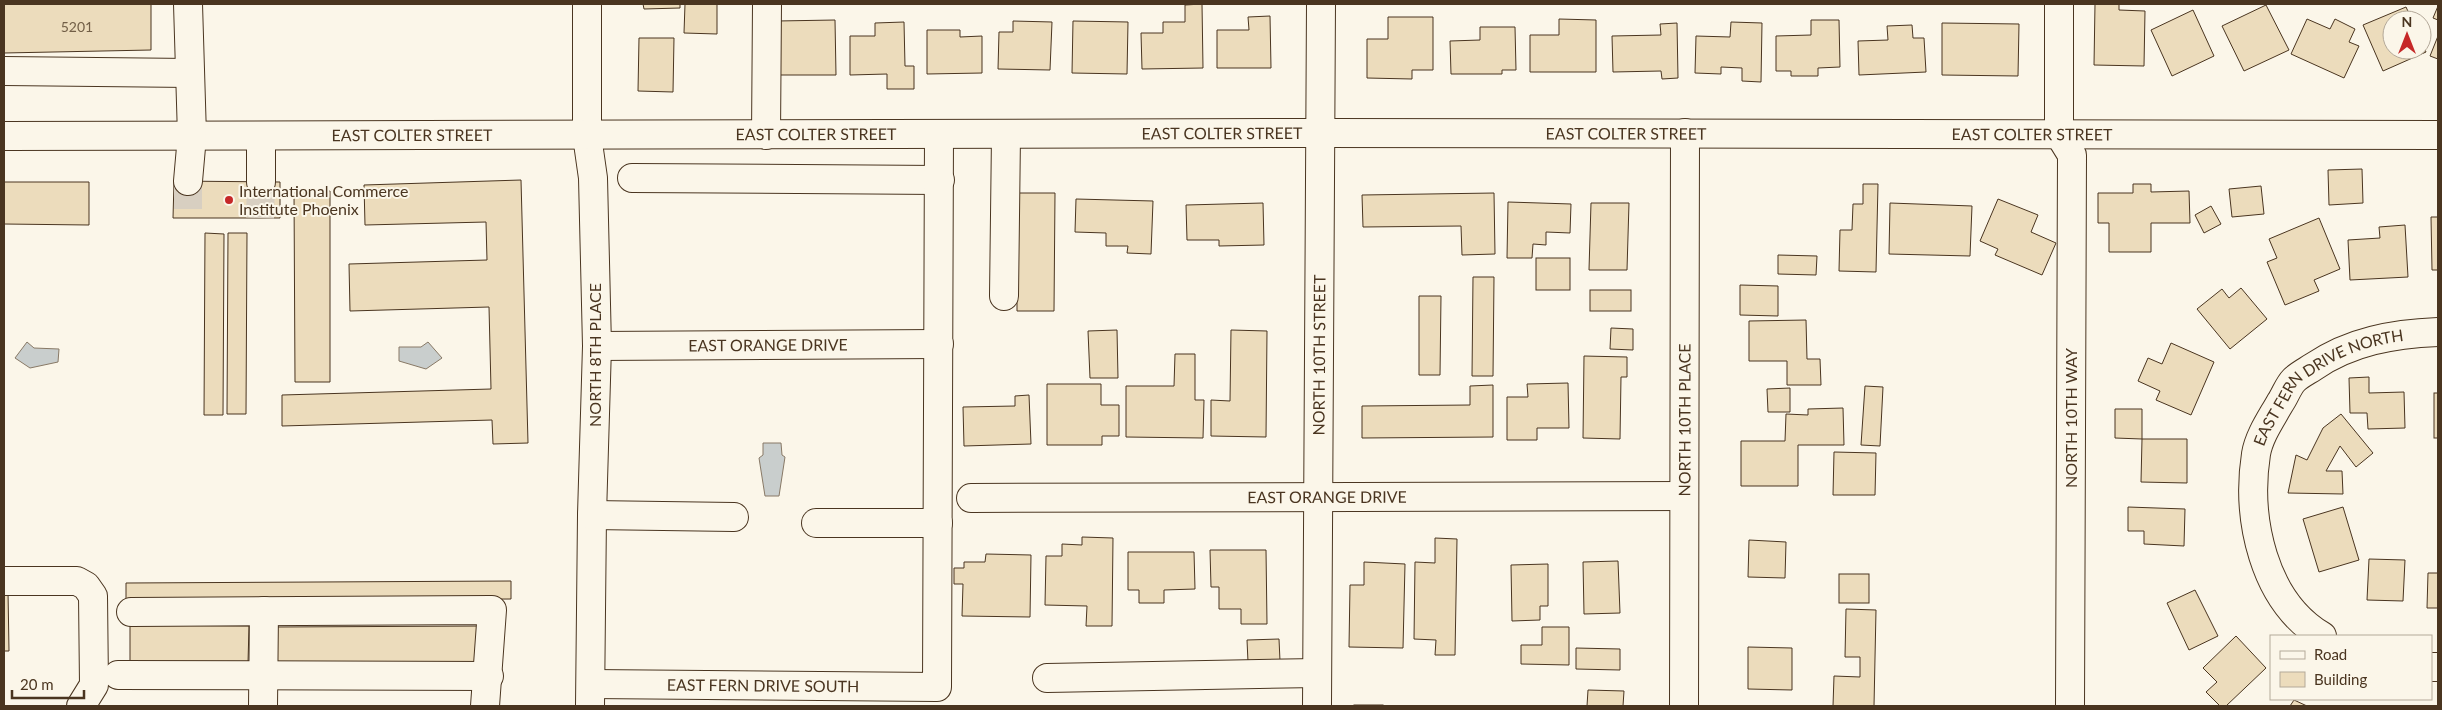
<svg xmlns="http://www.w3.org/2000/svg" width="2442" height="710" viewBox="0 0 2442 710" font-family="Lato,sans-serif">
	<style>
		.water { fill: #c9cecd; stroke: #887966 }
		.building { fill: #ecdcbc; stroke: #4a3520 }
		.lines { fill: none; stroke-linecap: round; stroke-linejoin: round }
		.minor-tunnel { stroke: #d8cfc1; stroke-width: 28; stroke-dasharray: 28 14; stroke-linecap: butt }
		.minor-casing { stroke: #4a3520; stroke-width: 30 }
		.minor { stroke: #fbf6e9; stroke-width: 28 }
		.poi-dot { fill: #c62828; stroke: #fbf6e9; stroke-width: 2 }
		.labels { text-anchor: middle; stroke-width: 4; stroke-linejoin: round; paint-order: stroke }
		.number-label { font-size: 14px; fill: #725f47 }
		.street-label { font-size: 16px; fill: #4a3520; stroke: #fbf6e9 }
		.poi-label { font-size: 16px; fill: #4a3520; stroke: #fbf6e9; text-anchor: start }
	</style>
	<rect width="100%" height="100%" fill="#fbf6e9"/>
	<!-- water -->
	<g class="water">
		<polygon points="27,342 34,348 59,349 58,362 30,368 15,358"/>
		<polygon points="428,342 442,358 426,369 399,361 399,347 421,347"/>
		<polygon points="763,443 781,443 782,455 785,457 779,496 765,496 759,458 763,455"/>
	</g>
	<!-- building -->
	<g class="building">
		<polygon points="4,4 151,4 151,50 4,53"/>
		<polygon points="643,4 680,4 680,8 644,9"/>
		<polygon points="685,4 717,4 717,34 684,33"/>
		<polygon points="1202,4 1203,68 1142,69 1141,33 1163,33 1163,22 1185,22 1185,5"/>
		<polygon points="2095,4 2119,4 2119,10 2145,11 2144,66 2094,65"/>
		<polygon points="2266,5 2289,50 2244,71 2222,26"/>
		<polygon points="2438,6 2438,20 2433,18"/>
		<polygon points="2406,7 2412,20 2392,20 2392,50 2422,50 2422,42 2426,52 2383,71 2363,25"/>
		<polygon points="2193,10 2214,56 2172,76 2151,30"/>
		<polygon points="1270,16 1271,68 1217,68 1217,30 1249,30 1248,17"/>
		<polygon points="1388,17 1433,17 1433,70 1412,70 1412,79 1367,78 1367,39 1388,39"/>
		<polygon points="1559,19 1596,20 1596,72 1530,72 1530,35 1559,35"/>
		<polygon points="2307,19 2330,29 2335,19 2355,29 2349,42 2359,46 2344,78 2291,54"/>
		<polygon points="835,20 836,75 777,75 777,21"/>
		<polygon points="1811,20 1839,20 1840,67 1818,68 1818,76 1791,76 1791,71 1776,71 1776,36 1811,35"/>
		<polygon points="1013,21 1052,22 1050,70 998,69 999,32 1013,32"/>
		<polygon points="1073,21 1128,22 1127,74 1072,73"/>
		<polygon points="904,22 905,66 914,66 914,89 887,89 887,74 850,75 850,36 875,36 875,23"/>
		<polygon points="1731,22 1762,23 1761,82 1742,81 1742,68 1721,67 1721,74 1695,73 1696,36 1730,37"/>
		<polygon points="1677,23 1678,78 1662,79 1661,71 1613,72 1612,36 1661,35 1660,24"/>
		<polygon points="1942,23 2019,24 2018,76 1942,75"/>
		<polygon points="1912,25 1913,38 1924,38 1926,72 1859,75 1858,41 1888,40 1887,26"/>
		<polygon points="1480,27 1515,27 1516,70 1502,70 1502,74 1451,74 1450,41 1480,40"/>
		<polygon points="927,30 960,30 960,37 982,36 982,73 927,74"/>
		<polygon points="2438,36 2438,59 2430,56"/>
		<polygon points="639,38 674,38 673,92 638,91"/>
		<polygon points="2362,169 2363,203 2329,205 2328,170"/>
		<polygon points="521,180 528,443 493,444 492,420 282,426 282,395 491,389 489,307 350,311 349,264 487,260 486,222 365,225 364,185"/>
		<polygon points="174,181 280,182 280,218 173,218"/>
		<polygon points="4,182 89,182 89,225 4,224"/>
		<polygon points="1863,184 1878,184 1876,272 1839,271 1840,230 1852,230 1853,204 1863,204"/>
		<polygon points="2133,184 2151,184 2151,192 2189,191 2190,223 2151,223 2151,252 2109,252 2109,223 2098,223 2098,193 2133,193"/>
		<polygon points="2261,186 2264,214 2232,217 2229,189"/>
		<polygon points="294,191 330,191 330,382 295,382"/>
		<polygon points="1017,193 1055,193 1054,311 1017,311"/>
		<polygon points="1494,193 1495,254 1462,255 1461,226 1363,227 1362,195"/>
		<polygon points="1076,199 1153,201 1151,254 1127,253 1128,246 1106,246 1106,233 1075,232"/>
		<polygon points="1998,199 2038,215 2031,232 2056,243 2042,275 1995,255 1998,249 1980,241"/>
		<polygon points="1508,202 1571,204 1570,233 1546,232 1546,245 1533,244 1532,258 1507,258"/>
		<polygon points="1263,203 1264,245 1219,246 1219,240 1187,240 1186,205"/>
		<polygon points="1591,203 1629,203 1627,270 1589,270"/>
		<polygon points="1890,203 1972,206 1970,256 1889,254"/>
		<polygon points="2211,206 2221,224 2204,233 2195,215"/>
		<polygon points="2431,217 2438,217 2438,270 2432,270"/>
		<polygon points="2319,218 2340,269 2314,280 2319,291 2285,305 2267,262 2277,258 2269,239"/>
		<polygon points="2405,225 2408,277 2350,280 2348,240 2380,238 2379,227"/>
		<polygon points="205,233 224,234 223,415 204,415"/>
		<polygon points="228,233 247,233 246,414 227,414"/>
		<polygon points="1778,255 1817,256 1816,275 1778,274"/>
		<rect x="1536" y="258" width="34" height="32"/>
		<polygon points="1473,277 1494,277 1493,376 1472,376"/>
		<polygon points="1740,285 1778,286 1778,316 1740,315"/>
		<polygon points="2241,288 2267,319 2230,349 2197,309 2222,289 2229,298"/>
		<rect x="1590" y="290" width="41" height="21"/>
		<polygon points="1419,296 1441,296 1440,375 1419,375"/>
		<polygon points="1806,320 1807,359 1820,359 1821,385 1787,385 1787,361 1749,361 1749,321"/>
		<polygon points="1611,328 1633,329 1633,350 1610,349"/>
		<polygon points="1117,330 1118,378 1090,378 1088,331"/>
		<polygon points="1231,330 1267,331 1266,437 1211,436 1211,400 1230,401"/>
		<polygon points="2171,343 2214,362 2191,415 2156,400 2160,391 2138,381 2148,358 2162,364"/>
		<polygon points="1175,354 1195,354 1195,400 1204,400 1203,438 1126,437 1126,386 1174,386"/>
		<polygon points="1584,356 1627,357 1627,377 1621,377 1620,439 1583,438"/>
		<polygon points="2369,377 2369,393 2404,392 2405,428 2368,429 2367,413 2350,413 2349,378"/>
		<polygon points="1568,383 1569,428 1537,428 1537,440 1507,440 1507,397 1528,397 1527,384"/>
		<polygon points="1047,384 1101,384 1101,405 1119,405 1119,436 1102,436 1102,445 1047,445"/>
		<polygon points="1493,385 1493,437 1362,438 1362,406 1470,405 1470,386"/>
		<polygon points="1865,386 1883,387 1880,446 1861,445"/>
		<polygon points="1790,388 1790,412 1768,412 1767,389"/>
		<rect x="2434" y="393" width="4" height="45"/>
		<polygon points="1029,395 1031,444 964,446 963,407 1015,406 1015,396"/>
		<polygon points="1843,408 1844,445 1798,445 1798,486 1741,486 1741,441 1785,441 1786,414 1808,415 1808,409"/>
		<polygon points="2115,409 2142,409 2142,439 2115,438"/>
		<polygon points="2341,414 2373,453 2356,467 2340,446 2326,471 2342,471 2343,494 2288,493 2296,455 2307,460 2323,428"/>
		<polygon points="2142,439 2187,439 2187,483 2141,482"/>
		<polygon points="1834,452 1876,453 1875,495 1833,495"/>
		<polygon points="2128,507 2185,509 2184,546 2144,544 2144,531 2128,531"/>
		<polygon points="2343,507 2359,560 2319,572 2303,519"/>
		<polygon points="1082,537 1113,538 1112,626 1086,626 1087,606 1045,605 1046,556 1062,556 1062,544 1082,545"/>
		<polygon points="1435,538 1457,539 1455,655 1435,655 1436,640 1414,639 1415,562 1435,563"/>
		<polygon points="1749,540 1786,542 1785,578 1748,577"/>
		<polygon points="1210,550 1266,550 1267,624 1241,624 1241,609 1219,609 1219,587 1211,587"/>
		<polygon points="1128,552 1194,552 1195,589 1164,590 1164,603 1139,603 1139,590 1128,590"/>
		<polygon points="986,554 1031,555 1030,617 962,616 963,584 954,584 954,568 964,568 964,562 985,562"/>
		<polygon points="2369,559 2405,560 2403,601 2367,600"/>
		<polygon points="1618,561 1620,613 1584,614 1583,562"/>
		<polygon points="1364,562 1405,564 1403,648 1349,647 1350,585 1364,585"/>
		<polygon points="1548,564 1548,606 1540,606 1540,620 1512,621 1511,565"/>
		<polygon points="2428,573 2438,573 2438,608 2427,608"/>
		<rect x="1839" y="574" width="30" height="29"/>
		<polygon points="511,581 511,599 126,601 126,583"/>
		<polygon points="2195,590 2218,636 2189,650 2167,603"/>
		<polygon points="4,591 8,591 9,651 4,651"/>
		<polygon points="1846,609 1876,610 1874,706 1833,706 1834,676 1860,677 1860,657 1845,657"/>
		<polygon points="130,625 249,626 248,663 130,662"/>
		<polygon points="482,626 483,662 275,663 274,627"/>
		<polygon points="1542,627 1569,627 1569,665 1521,664 1521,645 1542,645"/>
		<polygon points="2236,636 2266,668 2226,706 2220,706 2206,692 2217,682 2203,668"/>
		<polygon points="1279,639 1280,661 1248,662 1247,640"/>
		<polygon points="1748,647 1792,648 1792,690 1748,689"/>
		<polygon points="1576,648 1620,649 1620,670 1576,669"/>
		<polygon points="1588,690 1624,691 1623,706 1587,706"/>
		<polygon points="2294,700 2307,706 2290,706"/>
		<rect x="1354" y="705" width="29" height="1"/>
	</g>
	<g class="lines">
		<!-- minor-tunnel -->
		<g class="minor-tunnel">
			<polyline points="188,181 188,218"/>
			<polyline points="260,218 261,182"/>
		</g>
		<defs>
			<g id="minor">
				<polyline points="587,4 587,136 593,178 597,346 592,515 590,706"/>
				<polyline points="2059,4 2059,134 2072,155 2070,706"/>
				<polyline points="4,71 190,73"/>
				<polyline points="766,135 767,4"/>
				<path id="s1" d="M4 136 1321 133 2438 135"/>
				<polyline points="261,136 261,182"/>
				<polyline points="632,178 940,180"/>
				<polyline points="188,181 192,136 188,4"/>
				<polyline points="1004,296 1006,135"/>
				<path id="s2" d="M597 346 939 344"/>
				<path id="s3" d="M971 498 1683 496"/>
				<polyline points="592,515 734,517"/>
				<polyline points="816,523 938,523"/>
				<polyline points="4,581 77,581 86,586 93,596 94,685 81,706"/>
				<polyline points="131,612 492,610 485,706"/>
				<path id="s4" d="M2322 636C2263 601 2246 518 2256 454 2259 436 2271 419 2280 403 2285 396 2288 386 2294 380 2299 375 2307 371 2313 367 2351 341 2393 334 2438 332"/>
				<polyline points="2431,667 2438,667"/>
				<polyline points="118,675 489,676"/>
				<polyline points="1047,678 1317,673"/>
				<path id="s5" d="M591 684 937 687 939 135"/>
				<polyline points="263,706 264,611"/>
				<path id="s6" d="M1317 706 1321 4"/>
				<path id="s7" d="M1684 706 1685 133"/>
			</g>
		</defs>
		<!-- minor casing -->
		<use href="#minor" class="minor-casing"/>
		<!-- minor -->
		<use href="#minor" class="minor"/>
	</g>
	<!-- markers -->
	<circle class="poi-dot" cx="229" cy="200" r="5"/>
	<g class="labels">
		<!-- number labels -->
		<g class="number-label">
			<text x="77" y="32">5201</text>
		</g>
		<!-- street labels -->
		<g class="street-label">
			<text dy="6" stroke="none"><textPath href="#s1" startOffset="1218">EAST COLTER STREET</textPath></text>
			<text dy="6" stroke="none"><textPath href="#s1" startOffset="1622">EAST COLTER STREET</textPath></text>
			<text dy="6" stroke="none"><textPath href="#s1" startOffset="2028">EAST COLTER STREET</textPath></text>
			<text dy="6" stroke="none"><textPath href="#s1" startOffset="812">EAST COLTER STREET</textPath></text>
			<text dy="6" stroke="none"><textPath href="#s1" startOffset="408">EAST COLTER STREET</textPath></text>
			<text dy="6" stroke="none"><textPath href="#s2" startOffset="171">EAST ORANGE DRIVE</textPath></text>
			<text transform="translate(595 355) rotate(-90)" y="6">NORTH 8TH PLACE</text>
			<text dy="6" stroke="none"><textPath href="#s6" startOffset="351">NORTH 10TH STREET</textPath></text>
			<text dy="6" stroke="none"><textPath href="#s4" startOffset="311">EAST FERN DRIVE NORTH</textPath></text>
			<text transform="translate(2071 418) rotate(-90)" y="6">NORTH 10TH WAY</text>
			<text dy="6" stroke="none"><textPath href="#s7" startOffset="286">NORTH 10TH PLACE</textPath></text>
			<text dy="6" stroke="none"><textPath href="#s3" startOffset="356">EAST ORANGE DRIVE</textPath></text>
			<text dy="6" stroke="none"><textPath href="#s5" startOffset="172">EAST FERN DRIVE SOUTH</textPath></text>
		</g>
		<!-- poi labels -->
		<g class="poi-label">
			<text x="239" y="197">International Commerce<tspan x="239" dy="18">Institute Phoenix</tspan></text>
		</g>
	</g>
	<!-- border -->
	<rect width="2442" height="710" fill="none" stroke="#4a3520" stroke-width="10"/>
	<!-- legend -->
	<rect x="2270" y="635" width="162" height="65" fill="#fbf6e9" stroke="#b4a999"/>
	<rect x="2280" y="651" width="25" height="8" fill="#fbf6e9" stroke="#b4a999"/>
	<text x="2314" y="660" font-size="15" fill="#4a3520">Road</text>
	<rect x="2280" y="672" width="25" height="15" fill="#ecdcbc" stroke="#b4a999"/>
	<text x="2314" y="685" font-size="15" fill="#4a3520">Building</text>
	<!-- north arrow -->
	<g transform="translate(2407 35)"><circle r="24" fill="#fbf6e9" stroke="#b4a999"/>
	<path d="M0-4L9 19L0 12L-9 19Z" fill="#c62828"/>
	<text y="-8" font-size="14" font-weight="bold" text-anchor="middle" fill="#4a3520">N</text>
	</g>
	<!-- scale -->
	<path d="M12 690v8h72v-8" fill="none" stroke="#4a3520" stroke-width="2.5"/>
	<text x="20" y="690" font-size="15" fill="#4a3520" stroke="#fbf6e9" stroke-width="4" paint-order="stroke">20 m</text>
</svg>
